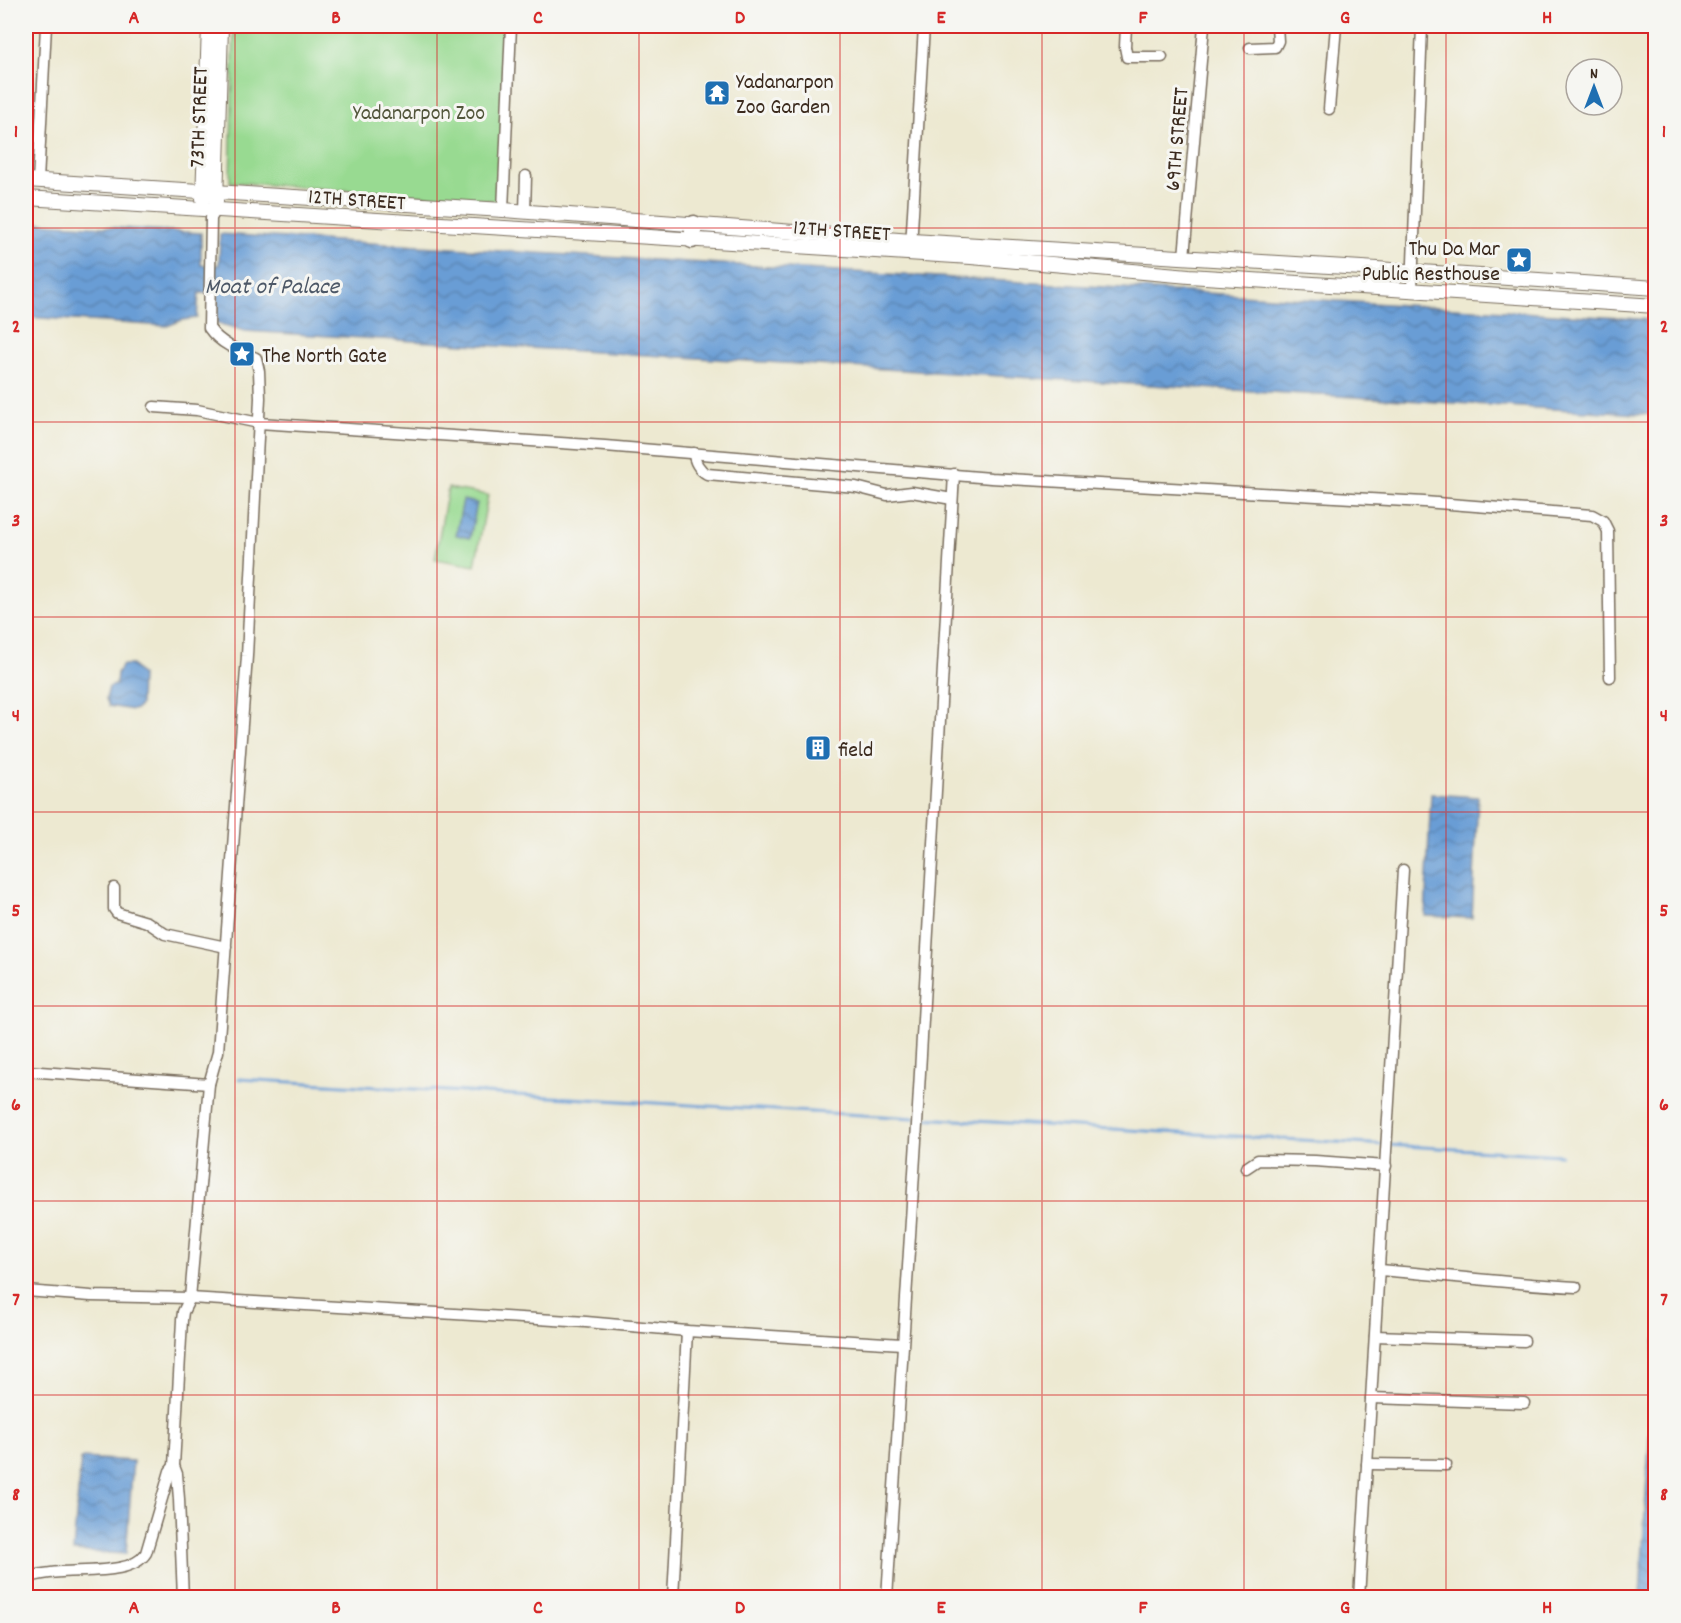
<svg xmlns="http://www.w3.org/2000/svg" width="1681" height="1623" viewBox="0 0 1681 1623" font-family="Dekko,sans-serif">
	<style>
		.green { fill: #98da91; stroke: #6a8258; stroke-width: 1.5 }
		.water { fill: url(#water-waves); stroke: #52647a; stroke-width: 1.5 }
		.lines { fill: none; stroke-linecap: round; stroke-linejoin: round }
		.stream { stroke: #699dd5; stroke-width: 3 }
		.minor-casing { stroke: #796d5d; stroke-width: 13 }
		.major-casing { stroke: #796d5d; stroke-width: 16 }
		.highway-casing { stroke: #796d5d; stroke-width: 19 }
		.minor { stroke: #fff; stroke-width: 10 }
		.major { stroke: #fff; stroke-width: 14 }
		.highway { stroke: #fff; stroke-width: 16 }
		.grid { fill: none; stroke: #d62828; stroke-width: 1.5; stroke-opacity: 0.55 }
		.labels { text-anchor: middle; stroke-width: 6; stroke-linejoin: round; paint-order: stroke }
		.poi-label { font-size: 22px; fill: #3b2a1e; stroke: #f6f6f2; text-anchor: start }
		.park-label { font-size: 22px; fill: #52563b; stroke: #f6f6f2 }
		.street-label { font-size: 22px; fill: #3b2a1e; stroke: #f6f6f2 }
		.water-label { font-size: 24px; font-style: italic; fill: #4d5867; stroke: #f6f6f2 }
		.neatline { fill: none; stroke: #d62828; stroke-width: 2 }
		.grid-label { font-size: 20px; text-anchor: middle; font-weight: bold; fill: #d62828 }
	</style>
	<defs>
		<pattern id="water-waves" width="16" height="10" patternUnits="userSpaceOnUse" patternTransform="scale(1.5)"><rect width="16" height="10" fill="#699dd5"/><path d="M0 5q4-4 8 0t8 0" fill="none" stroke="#5880ac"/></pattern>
	</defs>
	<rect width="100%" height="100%" fill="#f6f6f2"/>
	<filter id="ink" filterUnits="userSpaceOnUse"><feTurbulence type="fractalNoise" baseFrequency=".0167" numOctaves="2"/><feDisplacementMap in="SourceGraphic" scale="12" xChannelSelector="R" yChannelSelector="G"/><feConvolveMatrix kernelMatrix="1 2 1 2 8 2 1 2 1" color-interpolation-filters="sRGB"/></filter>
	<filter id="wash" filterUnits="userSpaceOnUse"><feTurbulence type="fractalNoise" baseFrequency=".008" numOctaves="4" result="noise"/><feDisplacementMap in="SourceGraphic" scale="24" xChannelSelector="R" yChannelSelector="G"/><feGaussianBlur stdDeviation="1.35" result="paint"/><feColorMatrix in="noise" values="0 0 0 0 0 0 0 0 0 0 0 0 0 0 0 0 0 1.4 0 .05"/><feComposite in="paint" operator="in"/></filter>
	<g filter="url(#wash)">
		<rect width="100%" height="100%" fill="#ede9d1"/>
		<!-- green -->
		<g class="green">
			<polygon points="234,26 509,26 499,201 230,182"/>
			<polygon points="448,488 488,495 475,566 435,559"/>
		</g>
		<!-- water -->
		<g class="water">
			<polygon points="26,222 201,233 201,265 219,265 220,234 1655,320 1655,415 245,331 217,323 217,294 199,293 197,318 182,320 167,326 26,317"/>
			<polygon points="463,500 477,503 470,538 456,535"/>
			<polygon points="122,665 132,665 141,675 140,705 138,708 133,710 109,706 106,699 109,687 116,685 117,673"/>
			<polygon points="1431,794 1478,797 1472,918 1425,916"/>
			<polygon points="1655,1339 1655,1597 1640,1597"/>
			<polygon points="81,1458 133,1461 126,1554 73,1551"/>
		</g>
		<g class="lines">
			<!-- stream -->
			<g class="stream">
				<polyline points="239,1079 915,1118"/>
				<polyline points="921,1118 1561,1155"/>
			</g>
		</g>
	</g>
	<g filter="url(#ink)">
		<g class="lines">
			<defs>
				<g id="minor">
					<polyline points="1126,26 1125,47 1127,57 1162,57"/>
					<polyline points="1250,48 1275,47 1278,41 1277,26"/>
					<polyline points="1329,109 1336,26"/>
					<polyline points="38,181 46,26"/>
					<polyline points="503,210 511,26"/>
					<polyline points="525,212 526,176"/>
					<polyline points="911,247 924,26"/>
					<polyline points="1184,257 1204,26"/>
					<polyline points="1412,289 1422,26"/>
					<polyline points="154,407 197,410 259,423 605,446 991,478 1424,502 1592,515 1603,521 1608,531 1610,677"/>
					<path d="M694 453C694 461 699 470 707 474L856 487 887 495 912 492 952 499"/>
					<polyline points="114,888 114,909 117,913 147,922 165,934 226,947"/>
					<polyline points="26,1071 209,1084"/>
					<polyline points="1246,1168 1258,1160 1315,1161 1386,1166"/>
					<path d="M1379 1270C1445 1275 1510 1284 1576 1287"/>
					<polyline points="26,1291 91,1296 190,1298 586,1322 687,1331 902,1344"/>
					<polyline points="1375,1336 1524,1341"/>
					<polyline points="1371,1398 1524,1403"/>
					<polyline points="1367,1464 1446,1465"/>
					<path d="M26 1579C56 1564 129 1581 146 1553L170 1471 174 1466"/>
					<path d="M183 1598 179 1499 177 1474 174 1466 182 1320 183 1312 190 1298 209 1084 218 1052 247 656 260 398 259 371 256 358C239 351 220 344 209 328L211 218 216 210"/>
					<polyline points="673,1598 687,1331"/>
					<polyline points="887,1598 917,1125 954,474"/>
					<polyline points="1359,1598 1403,870"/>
				</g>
				<g id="major">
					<polyline points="26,180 503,210 912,241 1362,268 1656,288"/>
					<polyline points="26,198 971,257 1189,276 1656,306"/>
					<polyline points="203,199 209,26"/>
					<polyline points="216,202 221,26"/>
				</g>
				<polyline id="highway" points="692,240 694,224"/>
			</defs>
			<!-- minor casing -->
			<use href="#minor" class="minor-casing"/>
			<!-- major casing -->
			<use href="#major" class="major-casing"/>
			<!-- highway casing -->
			<use href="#highway" class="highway-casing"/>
			<!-- minor -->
			<use href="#minor" class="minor"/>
			<!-- major -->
			<use href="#major" class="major"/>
			<!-- highway -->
			<use href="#highway" class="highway"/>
		</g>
	</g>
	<!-- grid -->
	<path class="grid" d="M235 26V1598M437 26V1598M639 26V1598M840 26V1598M1042 26V1598M1244 26V1598M1446 26V1598M26 228H1656M26 422H1656M26 617H1656M26 812H1656M26 1006H1656M26 1201H1656M26 1395H1656"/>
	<!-- icons -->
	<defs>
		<symbol id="temple-square" viewBox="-11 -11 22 22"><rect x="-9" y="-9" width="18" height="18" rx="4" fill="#1f6fb2" stroke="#f6f6f2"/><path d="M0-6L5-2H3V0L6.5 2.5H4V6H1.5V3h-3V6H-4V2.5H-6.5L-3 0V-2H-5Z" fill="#fff"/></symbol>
		<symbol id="sight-square" viewBox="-11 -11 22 22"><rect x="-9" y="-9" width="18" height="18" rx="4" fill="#1f6fb2" stroke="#f6f6f2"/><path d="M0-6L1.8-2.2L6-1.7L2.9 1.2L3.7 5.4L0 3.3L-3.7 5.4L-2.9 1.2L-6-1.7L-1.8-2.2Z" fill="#fff"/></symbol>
		<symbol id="building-square" viewBox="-11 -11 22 22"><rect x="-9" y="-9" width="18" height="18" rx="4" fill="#1f6fb2" stroke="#f6f6f2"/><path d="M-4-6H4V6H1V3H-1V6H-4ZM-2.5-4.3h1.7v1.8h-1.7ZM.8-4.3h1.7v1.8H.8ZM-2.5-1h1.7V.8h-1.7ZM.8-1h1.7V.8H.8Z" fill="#fff"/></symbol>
	</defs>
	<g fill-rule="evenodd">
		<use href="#temple-square" x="702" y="78" width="30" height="30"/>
		<use href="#sight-square" x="1504" y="245" width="30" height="30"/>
		<use href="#sight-square" x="227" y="339" width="30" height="30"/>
		<use href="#building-square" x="803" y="733" width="30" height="30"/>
	</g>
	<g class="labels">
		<!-- poi labels -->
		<g class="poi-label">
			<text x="736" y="88">Yadanarpon<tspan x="736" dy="25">Zoo Garden</tspan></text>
			<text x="1500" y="255" text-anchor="end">Thu Da Mar<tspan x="1500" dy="25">Public Resthouse</tspan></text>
			<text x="262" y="362">The North Gate</text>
			<text x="838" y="756">field</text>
		</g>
		<!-- park labels -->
		<g class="park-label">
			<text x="419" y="119">Yadanarpon Zoo</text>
		</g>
		<!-- street labels -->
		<g class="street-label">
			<text transform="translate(197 117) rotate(-88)" y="8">73TH STREET</text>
			<text transform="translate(1175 139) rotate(-85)" y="8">69TH STREET</text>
			<text transform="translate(357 198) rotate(4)" y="8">12TH STREET</text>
			<text transform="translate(842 229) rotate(4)" y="8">12TH STREET</text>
		</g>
		<!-- water labels -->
		<g class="water-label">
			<text x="272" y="293">Moat of Palace</text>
		</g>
	</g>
	<!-- margin -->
	<rect width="1681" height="1623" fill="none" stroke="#f6f6f2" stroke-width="66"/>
	<!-- north arrow -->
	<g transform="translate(1594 87)"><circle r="28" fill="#f6f6f2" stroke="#aba49d" stroke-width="1.5"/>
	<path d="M0-4.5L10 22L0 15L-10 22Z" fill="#1f6fb2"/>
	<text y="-9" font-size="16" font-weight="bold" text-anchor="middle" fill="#3b2a1e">N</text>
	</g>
	<rect x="33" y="33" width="1615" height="1557" class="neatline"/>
	<g class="grid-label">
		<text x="134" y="23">A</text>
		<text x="336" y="23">B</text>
		<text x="538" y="23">C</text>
		<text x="740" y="23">D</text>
		<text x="941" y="23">E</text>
		<text x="1143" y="23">F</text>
		<text x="1345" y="23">G</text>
		<text x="1547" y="23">H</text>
		<text x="16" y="137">1</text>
		<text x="1664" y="137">1</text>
		<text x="16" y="332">2</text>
		<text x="1664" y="332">2</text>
		<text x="16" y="526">3</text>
		<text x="1664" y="526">3</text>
		<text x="16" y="721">4</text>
		<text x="1664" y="721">4</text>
		<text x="16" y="916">5</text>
		<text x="1664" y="916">5</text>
		<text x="16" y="1110">6</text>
		<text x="1664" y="1110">6</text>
		<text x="16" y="1305">7</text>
		<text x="1664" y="1305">7</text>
		<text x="16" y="1500">8</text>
		<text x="1664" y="1500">8</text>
		<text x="134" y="1613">A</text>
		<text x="336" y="1613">B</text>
		<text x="538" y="1613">C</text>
		<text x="740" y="1613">D</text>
		<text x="941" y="1613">E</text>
		<text x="1143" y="1613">F</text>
		<text x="1345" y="1613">G</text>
		<text x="1547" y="1613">H</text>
	</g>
</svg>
